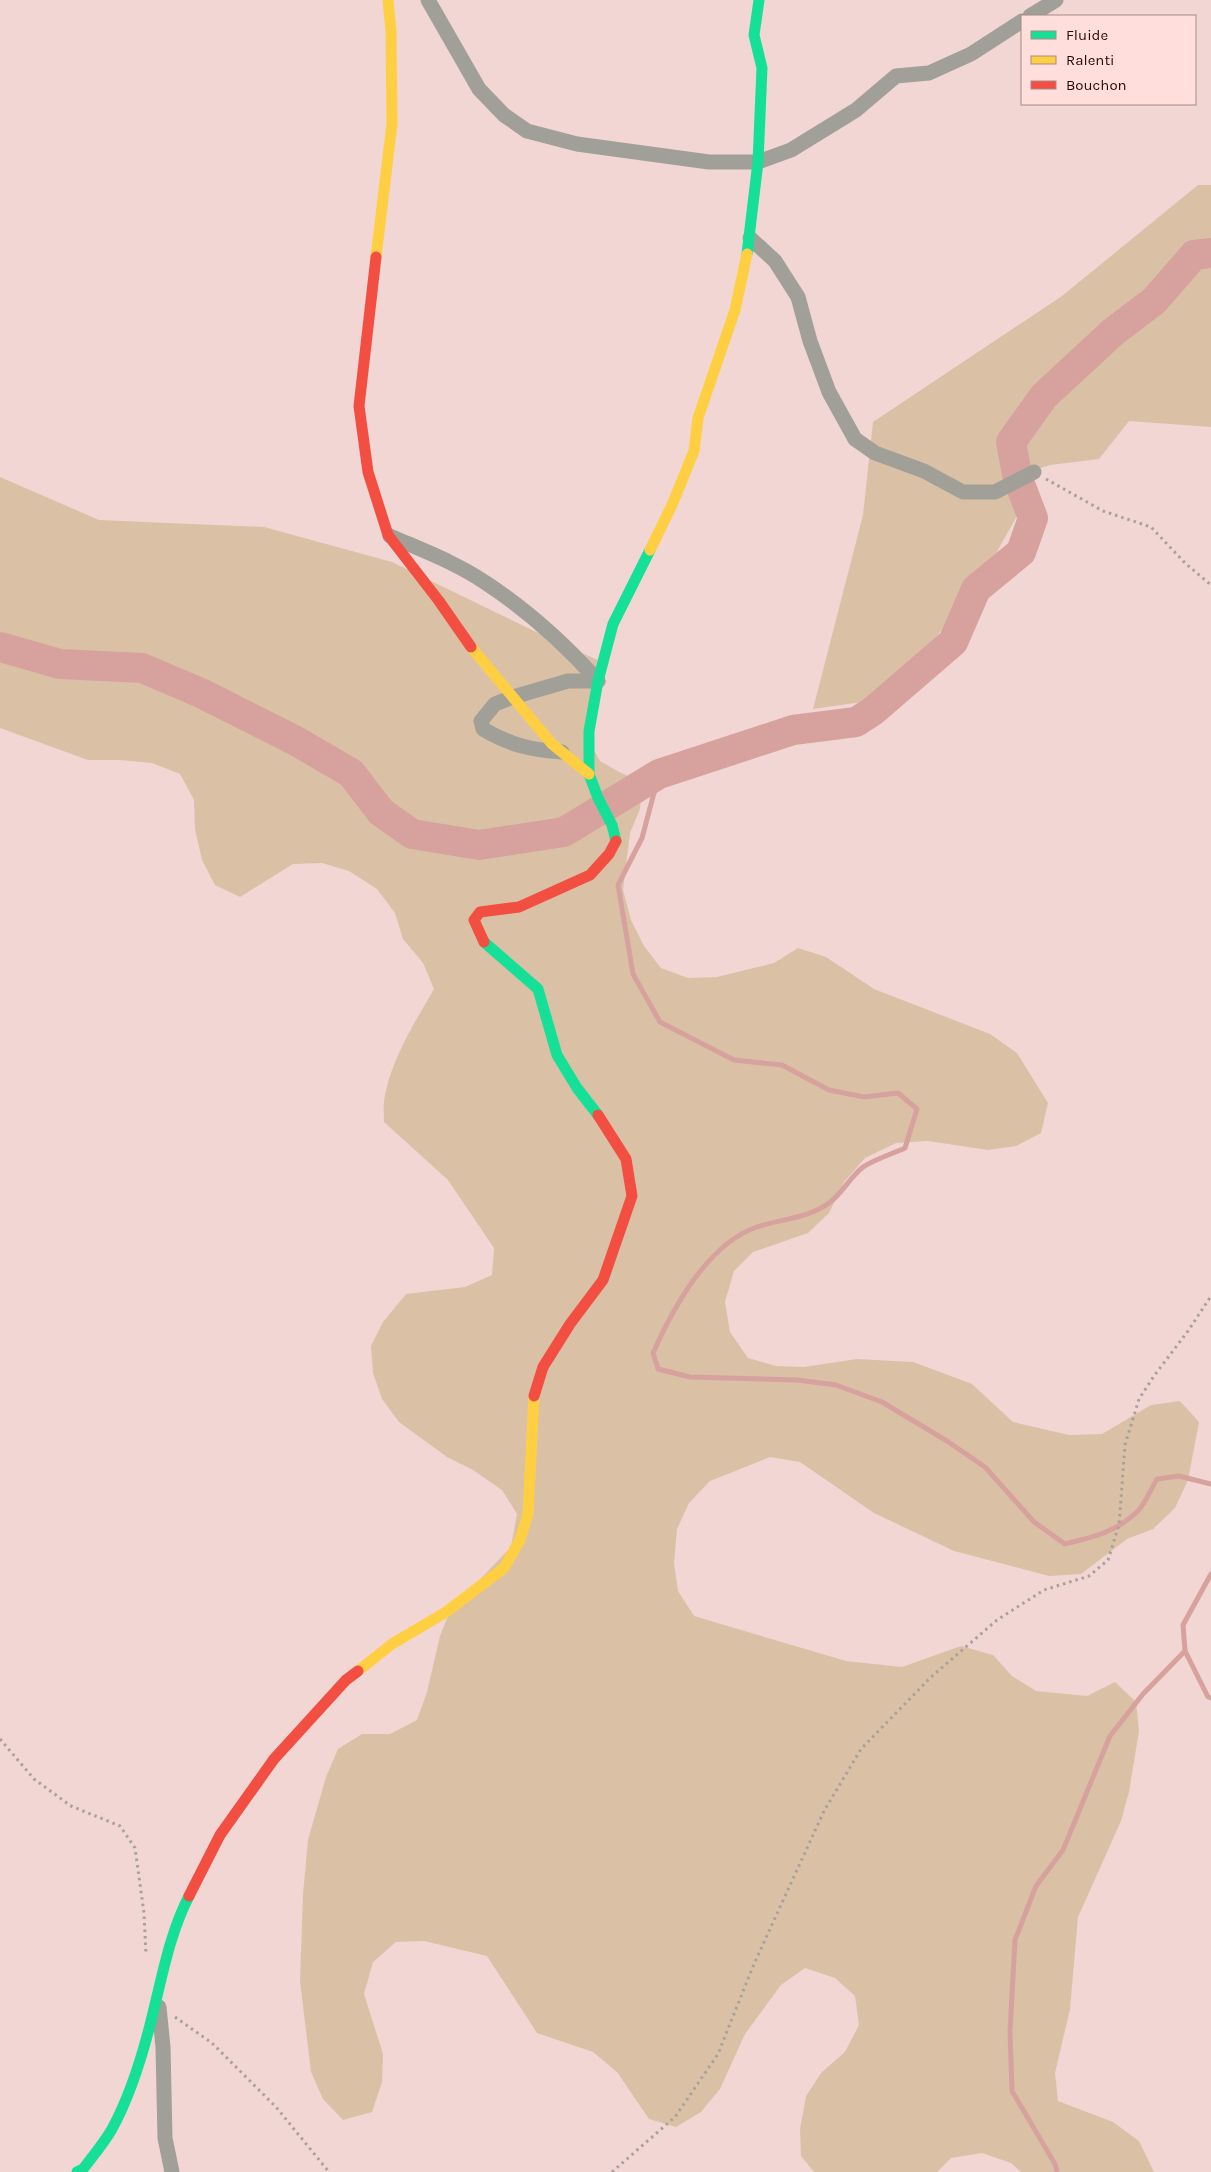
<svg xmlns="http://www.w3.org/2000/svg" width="1211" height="2172" viewBox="0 0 1211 2172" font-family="Karla,sans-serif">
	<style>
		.green { fill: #dac1a6 }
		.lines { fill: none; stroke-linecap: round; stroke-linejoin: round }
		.stream { stroke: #d7a29e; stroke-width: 5 }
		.river { stroke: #d7a29e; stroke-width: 30 }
		.path { stroke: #a9a09c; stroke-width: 3; stroke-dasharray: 2.5 4; stroke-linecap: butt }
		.street { stroke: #a09f98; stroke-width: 15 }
		.fast { stroke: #16e098; stroke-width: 11 }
		.slow { stroke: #ffcf43; stroke-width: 11 }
		.jam { stroke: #f24e42; stroke-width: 11 }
	</style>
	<rect width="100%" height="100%" fill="#f1d6d4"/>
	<!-- green -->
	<g class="green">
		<polygon points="1198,185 1211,185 1211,427 1129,421 1099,459 1050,465 1022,474 1017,516 985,573 918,661 869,701 813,709 863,515 873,422 1062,296"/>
		<path d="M0 477 99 520 264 527 392 562 563 645 605 663 588 739 600 761 621 773 642 782 640 809 630 833 623 890 631 920 644 946 661 968 688 978 717 977 774 963 798 948 826 957 874 989 990 1034 1017 1053 1048 1103 1041 1133 1016 1146 988 1150 928 1141 896 1143 865 1158 844 1182 829 1213 808 1233 753 1252 734 1271 725 1302 730 1332 748 1358 776 1366 804 1367 857 1359 913 1362 972 1384 1013 1422 1069 1435 1102 1434 1151 1405 1180 1401 1199 1422 1188 1480 1175 1508 1153 1529 1127 1539 1081 1574 1049 1576 954 1551 874 1513 800 1462 770 1457 710 1481 689 1503 677 1529 674 1563 678 1591 694 1616 846 1661 902 1667 961 1646 993 1655 1012 1676 1036 1691 1087 1696 1115 1682 1136 1702 1139 1731 1129 1792 1121 1821 1078 1917 1070 2009 1055 2073 1058 2101 1113 2122 1139 2141 1154 2172H1021L1011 2163 982 2153 951 2158 937 2172H814L801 2156 800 2129 806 2096 822 2072 845 2052 859 2025 855 1996 835 1978 805 1968 781 1985 745 2034 720 2089 701 2112 676 2127 649 2119 617 2072 593 2052 537 2033 487 1956 424 1941 396 1942 373 1962 364 1994 383 2054 382 2082 372 2112 343 2120 323 2099 311 2072 300 1981 303 1894 308 1840 326 1777 338 1749 362 1734H390L417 1720 427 1692 440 1636 450 1611 511 1547 517 1514 502 1490 473 1470 447 1457 399 1422 382 1399 373 1373 371 1346 383 1322 406 1294 465 1287 492 1275 494 1248 448 1180 384 1122C384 1113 383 1103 385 1095 393 1056 415 1022 434 989L423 963 403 939 395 913 377 889 349 871 322 863 293 864 240 897 215 885 202 860 195 829 194 800 180 774 152 763 120 760H88L0 728Z"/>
	</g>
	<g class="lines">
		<!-- stream -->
		<g class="stream">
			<path d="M659 774 642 838 618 885 633 974 660 1022 734 1060 782 1065 829 1090 864 1097 898 1093 917 1109 905 1148C892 1154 875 1159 863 1167 850 1177 842 1194 829 1203 807 1219 780 1219 757 1227 707 1244 673 1308 653 1353L658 1369 690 1377 797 1380 836 1385 882 1402 947 1441 985 1467 1034 1522 1065 1544C1093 1537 1114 1533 1137 1512 1145 1504 1151 1489 1157 1479L1179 1476 1211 1484"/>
			<polyline points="1211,1574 1183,1625 1185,1651 1208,1697 1211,1698"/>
			<polyline points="1057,2172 1055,2164 1012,2091 1010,2031 1015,1940 1036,1886 1063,1850 1110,1736 1143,1694 1185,1651"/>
		</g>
		<!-- river -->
		<polyline class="river" points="0,647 60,664 142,668 201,693 296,741 351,773 381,812 412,834 479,845 564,832 659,774 793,730 856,722 873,711 953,642 976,589 1021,552 1033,518 1018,479 1011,442 1044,396 1113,332 1154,301 1194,255 1211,253"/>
		<!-- path -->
		<g class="path">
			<polyline points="1046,479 1103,511 1151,527 1185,563 1211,585"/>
			<polyline points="0,1739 34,1779 71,1806 120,1826 135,1848 144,1913 146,1954"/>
			<polyline points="175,2017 212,2043 276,2107 329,2172"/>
			<polyline points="612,2172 675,2117 718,2054 754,1964 824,1811 861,1749 930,1678 997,1620 1044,1590 1089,1576 1108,1560 1119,1525 1125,1445 1139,1399 1154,1376 1188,1331 1211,1296"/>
		</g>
		<!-- street -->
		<g class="street">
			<polyline points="428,0 479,89 504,115 527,131 577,144 709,162 758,162 791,150 856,110 896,76 929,73 971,54 1022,21"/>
			<polyline points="1030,16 1056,0"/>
			<polyline points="750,238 775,261 798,297 810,341 829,392 855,439 875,453 924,471 963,492 995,492 1034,472"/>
			<path d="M390 536C422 550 457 563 486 583 527 610 564 643 598 681"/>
			<path d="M562 752C531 750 510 745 483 729L481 721 495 704 513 697 568 681H598"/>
			<polyline points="159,2007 163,2047 165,2138 172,2172"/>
		</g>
		<!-- fast -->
		<g class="fast">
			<polyline points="747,254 758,162 762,68 754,35 759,0"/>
			<polyline points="616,841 612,825 598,798 589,774 589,731 598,681 613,624 650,550"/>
			<polyline points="484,942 538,989 557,1055 577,1088 598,1115"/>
			<path d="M77 2172 83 2169C93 2156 104 2143 112 2129 130 2096 142 2057 151 2021 162 1978 169 1935 189 1896"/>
		</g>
		<!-- slow -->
		<g class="slow">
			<polyline points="376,257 392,124 391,31 388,0"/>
			<polyline points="650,550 672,505 694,451 698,418 735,310 747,254"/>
			<polyline points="471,647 552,744 589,774"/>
			<polyline points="358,1671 392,1644 446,1612 504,1568 520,1540 528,1514 534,1396"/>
		</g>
		<!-- jam -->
		<g class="jam">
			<polyline points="376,257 359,406 368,472 388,535 439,601 471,647"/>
			<polyline points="484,942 474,920 480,912 519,907 590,875 609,854 616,841"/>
			<polyline points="534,1396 543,1367 570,1324 603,1280 632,1196 626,1159 598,1115"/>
			<polyline points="189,1896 220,1835 274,1759 346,1680 358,1671"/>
		</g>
	</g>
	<!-- legend -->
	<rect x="1021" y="15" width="175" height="90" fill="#ffdedb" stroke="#a88a87"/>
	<rect x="1031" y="31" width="25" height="8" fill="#16e098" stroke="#a88a87"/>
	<text x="1066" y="40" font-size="15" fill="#260b0a">Fluide</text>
	<rect x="1031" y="56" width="25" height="8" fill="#ffcf43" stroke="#a88a87"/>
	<text x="1066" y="65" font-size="15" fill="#260b0a">Ralenti</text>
	<rect x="1031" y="81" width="25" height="8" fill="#f24e42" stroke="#a88a87"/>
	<text x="1066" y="90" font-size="15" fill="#260b0a">Bouchon</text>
</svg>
